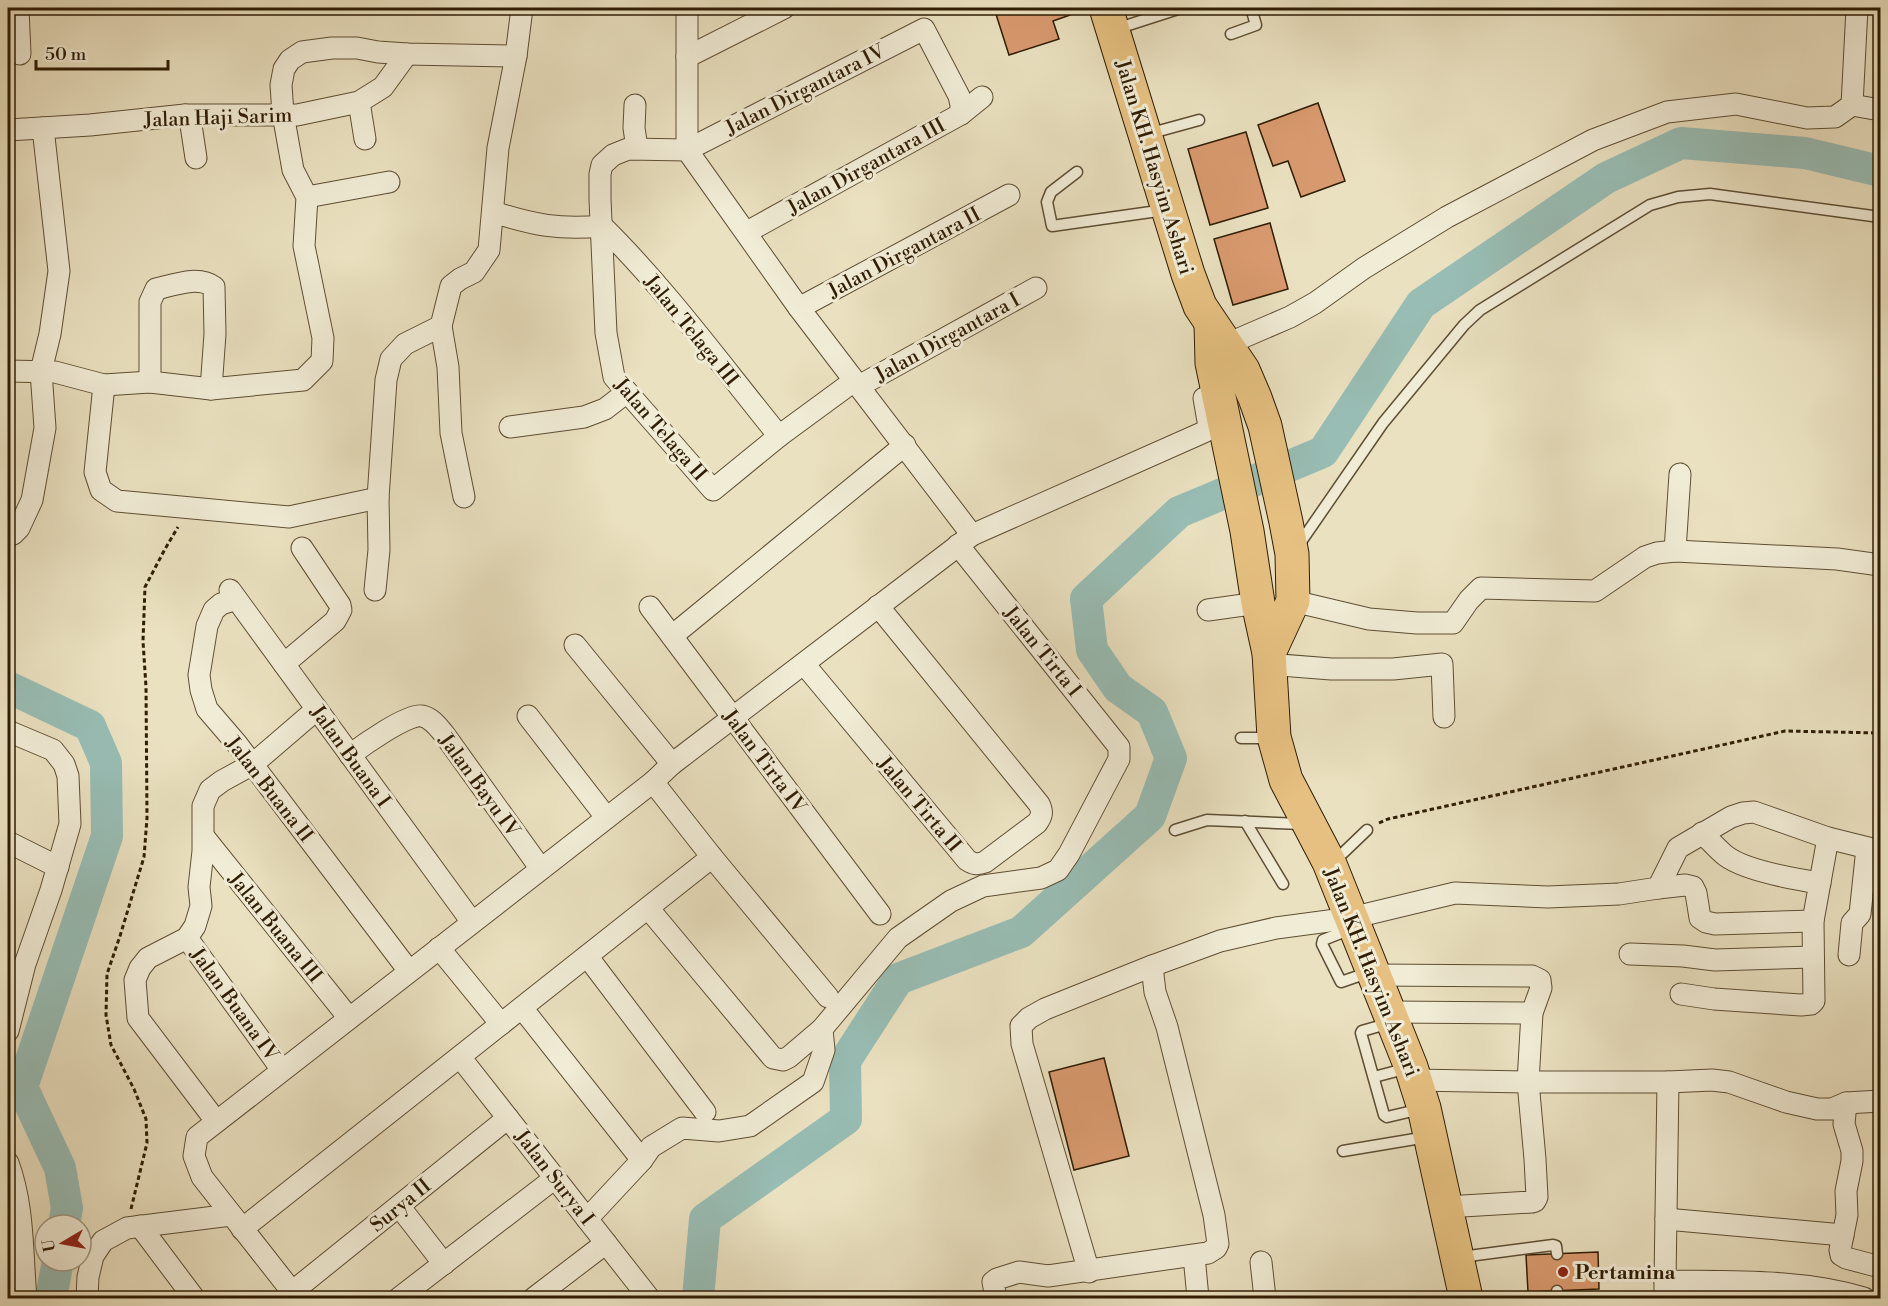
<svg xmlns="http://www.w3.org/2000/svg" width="1888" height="1306" viewBox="0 0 1888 1306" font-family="'Libre Bodoni',serif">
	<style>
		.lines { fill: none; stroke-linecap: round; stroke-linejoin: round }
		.river { stroke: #98bdb4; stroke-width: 32 }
		.building { fill: #d89a6e; stroke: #2f1d04; stroke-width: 1.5 }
		.lane-casing { stroke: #5e4e33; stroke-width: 13 }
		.street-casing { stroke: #5e4e33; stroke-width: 23 }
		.primary-casing { stroke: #2f1d04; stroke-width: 35 }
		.path { stroke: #2f1d04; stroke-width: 3; stroke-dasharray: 4.5 3; stroke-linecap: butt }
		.lane { stroke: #f1ecd6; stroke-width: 10 }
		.street { stroke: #f1ecd6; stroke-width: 21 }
		.primary { stroke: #e5c080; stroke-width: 33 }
		.poi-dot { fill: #8f2418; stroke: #f1ecd6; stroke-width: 2 }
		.labels { text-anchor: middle; stroke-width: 6; stroke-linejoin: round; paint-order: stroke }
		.street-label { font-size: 20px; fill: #2f1d04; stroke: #f1ecd6 }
		.poi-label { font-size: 20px; font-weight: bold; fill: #2f1d04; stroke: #f1ecd6; text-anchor: start }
	</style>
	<rect width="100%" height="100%" fill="#eae1c0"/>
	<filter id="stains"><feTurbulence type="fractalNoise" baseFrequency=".00333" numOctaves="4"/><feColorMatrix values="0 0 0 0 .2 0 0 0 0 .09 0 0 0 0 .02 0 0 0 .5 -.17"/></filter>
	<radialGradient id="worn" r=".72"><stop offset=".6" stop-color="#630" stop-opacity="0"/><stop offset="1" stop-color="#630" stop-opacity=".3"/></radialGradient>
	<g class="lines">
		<!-- river -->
		<g class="river">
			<polyline points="8,687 90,726 106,763 107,836 22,1087 60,1168 67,1208 64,1225"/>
			<polyline points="51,1298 58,1261"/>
			<polyline points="698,1298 705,1219 846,1119 845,1061 898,979 1021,932 1150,816 1171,758 1152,712 1118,688 1092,650 1086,599 1179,512 1323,452 1421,304 1606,178 1681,143 1805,153 1880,171"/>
		</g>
	</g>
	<!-- building -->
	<g class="building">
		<polygon points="994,8 1067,8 1070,15 1053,21 1059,39 1009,55"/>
		<polygon points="1318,103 1345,181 1301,197 1288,161 1273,166 1258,125"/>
		<polygon points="1246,132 1268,208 1210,225 1188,149"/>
		<polygon points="1270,223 1288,289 1233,305 1214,239"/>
		<polygon points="1104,1058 1129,1156 1074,1170 1049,1072"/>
		<polygon points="1598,1252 1599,1289 1528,1292 1526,1255"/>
	</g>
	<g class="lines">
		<defs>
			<g id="lane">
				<polyline points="1116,29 1181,8"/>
				<polyline points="1231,34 1256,25 1251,8"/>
				<polyline points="1148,134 1199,120"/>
				<polyline points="1077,172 1051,192 1047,202 1052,226 1165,210"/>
				<polyline points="1298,546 1383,423 1464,325 1480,310 1650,205 1678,197 1710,194 1880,217"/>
				<polyline points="1241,738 1270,738"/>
				<polyline points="1245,821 1283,884"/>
				<polyline points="1175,830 1207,820 1302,824"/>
				<polyline points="1331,860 1343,853 1367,830"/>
				<polyline points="1351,929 1323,940 1322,944 1341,982 1370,972"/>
				<polyline points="1390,1023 1362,1031 1361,1033 1384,1115 1387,1117 1421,1109"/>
				<polyline points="1374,1077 1408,1068"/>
				<polyline points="1343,1151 1427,1137"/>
				<polyline points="1461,1257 1553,1245 1556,1246 1557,1254"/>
				<polyline points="1557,1291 1557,1298"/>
			</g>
			<g id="street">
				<polyline points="18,8 20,54"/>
				<polyline points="687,8 687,150 799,308 972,535"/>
				<polyline points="687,57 784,8"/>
				<polyline points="359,102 365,139"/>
				<polyline points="635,105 634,128 637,148"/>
				<polyline points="1852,105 1880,110"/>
				<polyline points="185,115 191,125 196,158"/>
				<polyline points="8,130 90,125 185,115 297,115 359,102 383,87 407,54"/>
				<polyline points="307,197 389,182"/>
				<path d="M493 212C534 225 559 230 602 226"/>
				<path d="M602 226C666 289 722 366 779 436"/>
				<polyline points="747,232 961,114 982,97"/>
				<polyline points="799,308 1009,195"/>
				<polyline points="441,326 448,367 451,433 464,497"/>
				<polyline points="1225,345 1290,317 1315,303 1364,268 1447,217 1593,140 1667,112 1736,104 1807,118 1835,117 1852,105 1857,8"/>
				<polyline points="8,371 55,372 104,385 150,382 211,389 303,380 322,361 323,338 304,246 307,197 293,170 283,114 281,85 284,69 290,60 302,52 332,48 357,48 378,52 407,54 516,56"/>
				<polyline points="854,381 779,436 713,490 614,377 606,333 600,199 600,174 602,165 613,155 628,149 687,150 924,29 959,96 961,105 961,114"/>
				<path d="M150 382V302L156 289C174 285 198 275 214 287L215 334 211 389"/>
				<polyline points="104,385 95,472 101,490 117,501 289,517 378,498"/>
				<polyline points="859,386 1036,288"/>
				<polyline points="510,427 584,417 605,409 627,392"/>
				<polyline points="8,536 13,534 19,528 32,500 45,428 41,371 50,334 59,271 43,128"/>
				<polyline points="1675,551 1680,474"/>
				<polyline points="230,590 472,922"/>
				<polyline points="375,590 379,550 378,498 386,380 391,359 405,344 441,326 451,286 460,279 474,272 489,250 498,148 516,56 522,8"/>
				<polyline points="236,599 221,604 214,610 207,626 199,675 201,690 207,709 237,744 409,971"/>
				<polyline points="1293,601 1369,619 1417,623 1453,623 1469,600 1481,588 1595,591 1645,557 1657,553 1675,551 1837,559 1880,565"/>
				<polyline points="650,607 880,914"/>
				<polyline points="1208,610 1258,603"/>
				<polyline points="672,636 905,445"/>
				<polyline points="575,645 672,764"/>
				<polyline points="284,664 335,621 341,610 340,605 302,548"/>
				<path d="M804 664 967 860C973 864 977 865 985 862L1037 823C1042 816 1043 812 1039 804L878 606"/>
				<polyline points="1268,664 1331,669 1393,669 1442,664 1444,717"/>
				<polyline points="528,716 606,817"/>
				<polyline points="8,731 53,750 64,764 68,776 70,824 51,890 25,964 8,1031"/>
				<path d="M350 755C362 746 408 713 422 716 432 718 438 727 444 734L541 869"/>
				<polyline points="653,782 712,857 828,997"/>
				<path d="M1702 833C1710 840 1717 849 1726 856 1746 871 1794 879 1820 883"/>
				<polyline points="204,837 349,1018"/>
				<polyline points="8,842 58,867"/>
				<polyline points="1658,888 1685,885 1693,887 1696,893 1700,918 1706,922 1715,924 1813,921"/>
				<polyline points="648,908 773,1058 783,1060 789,1057 822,1029"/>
				<polyline points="187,938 282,1070"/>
				<polyline points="439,948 501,1024"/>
				<polyline points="1630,954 1683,956 1715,960 1813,957"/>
				<polyline points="1849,955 1852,923 1860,914 1867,848"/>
				<polyline points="587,956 705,1112"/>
				<polyline points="1375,975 1532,976 1540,980 1541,988 1532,1013 1528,1082 1535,1159 1537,1197 1535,1201 1532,1202 1446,1207"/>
				<polyline points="1681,994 1714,999 1801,1005 1811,1004 1814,1001 1813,921 1828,838"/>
				<polyline points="522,1008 642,1160"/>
				<polyline points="1390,1012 1532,1013"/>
				<polyline points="460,1057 649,1298"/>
				<polyline points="1415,1080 1528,1082 1668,1082 1712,1080 1729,1082 1786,1102 1817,1109 1832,1109 1846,1103 1880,1101"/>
				<polyline points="1846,1103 1844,1124 1852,1151 1852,1161 1846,1191 1847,1215 1840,1250 1841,1255 1846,1258 1880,1267"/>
				<polyline points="216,1121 138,1018 135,980 140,968 148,958 187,938 195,926 201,906 199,887 203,851 203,806 210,790 222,781 253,764 317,709"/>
				<path d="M8 1163C24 1206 22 1253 26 1298"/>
				<polyline points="399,1206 444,1264"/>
				<polyline points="587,1219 642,1160 651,1147 682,1128 719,1131 750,1126 813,1082 824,1050 822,1029 898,938 951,901 983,886 1041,878 1058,870 1069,854 1119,759 1119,747 958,545"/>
				<polyline points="1666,1219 1843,1235"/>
				<polyline points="140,1226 194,1298"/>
				<polyline points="242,1229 712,857"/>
				<polyline points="1194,1256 1198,1298"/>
				<polyline points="1261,1262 1265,1298"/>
				<polyline points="1089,1272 1022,1044 1021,1026 1029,1018 1045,1009 1152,966"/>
				<polyline points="1665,1281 1668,1082"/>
				<polyline points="292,1292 508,1118"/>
				<polyline points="87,1298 88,1277 93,1256 103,1241 127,1228 231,1215"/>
				<polyline points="297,1298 202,1177 194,1156 197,1137 653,782 672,764 972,535 1204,432 1209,427 1204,398"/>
				<polyline points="399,1298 555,1178"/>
				<polyline points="534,1298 606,1243"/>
				<polyline points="996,1298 993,1282 997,1279 1019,1272 1048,1276 1208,1253 1216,1248 1218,1244 1214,1215 1167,1027 1155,992 1152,966 1220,941 1276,928 1351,918 1455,893 1548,897 1619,894 1658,888 1678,848 1731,817 1743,813 1754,812 1828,838 1880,851"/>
				<path d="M1665 1298V1281C1732 1282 1800 1279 1864 1298"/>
			</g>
			<g id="primary">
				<polyline points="1106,8 1188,274 1200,306 1243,370 1255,398 1265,426 1286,522 1292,554 1293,601 1269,653"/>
				<polyline points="1211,324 1212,363 1247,531 1258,603 1269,653 1274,737 1286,780 1329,862 1411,1067 1424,1108 1466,1298"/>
			</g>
		</defs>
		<!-- lane casing -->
		<use href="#lane" class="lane-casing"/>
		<!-- street casing -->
		<use href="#street" class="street-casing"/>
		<!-- primary casing -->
		<use href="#primary" class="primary-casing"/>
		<!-- path -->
		<g class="path">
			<polyline points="1379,823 1388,819 1785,731 1880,733"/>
			<polyline points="131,1209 147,1143 146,1119 134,1089 111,1045 106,1015 107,974 120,936 144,857 147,818 146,687 143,641 145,587 165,549 178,527"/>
		</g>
		<!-- lane -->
		<use href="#lane" class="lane"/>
		<!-- street -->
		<use href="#street" class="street"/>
		<!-- primary -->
		<use href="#primary" class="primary"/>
	</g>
	<!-- markers -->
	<circle class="poi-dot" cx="1563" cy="1272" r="6"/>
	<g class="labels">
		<!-- street labels -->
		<g class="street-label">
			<text transform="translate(805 89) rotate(-27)" y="7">Jalan Dirgantara IV</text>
			<text transform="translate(218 117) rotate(-2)" y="7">Jalan Haji Sarim</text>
			<text transform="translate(866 166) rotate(-29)" y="7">Jalan Dirgantara III</text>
			<text transform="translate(1155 167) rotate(73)" y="7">Jalan KH. Hasyim Ashari</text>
			<text transform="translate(904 252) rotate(-28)" y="7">Jalan Dirgantara II</text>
			<text transform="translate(692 330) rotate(51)" y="7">Jalan Telaga III</text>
			<text transform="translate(947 337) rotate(-29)" y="7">Jalan Dirgantara I</text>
			<text transform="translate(661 429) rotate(49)" y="7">Jalan Telaga II</text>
			<text transform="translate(1043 651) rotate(51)" y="7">Jalan Tirta I</text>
			<text transform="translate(351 756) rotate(54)" y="7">Jalan Buana I</text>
			<text transform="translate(765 761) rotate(53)" y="7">Jalan Tirta IV</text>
			<text transform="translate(480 785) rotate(54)" y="7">Jalan Bayu IV</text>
			<text transform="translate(270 789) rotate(52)" y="7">Jalan Buana II</text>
			<text transform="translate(920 804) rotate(50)" y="7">Jalan Tirta II</text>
			<text transform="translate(276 927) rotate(51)" y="7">Jalan Buana III</text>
			<text transform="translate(1372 972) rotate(68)" y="7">Jalan KH. Hasyim Ashari</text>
			<text transform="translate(235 1004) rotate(54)" y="7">Jalan Buana IV</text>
			<text transform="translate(555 1177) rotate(52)" y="7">Jalan Surya I</text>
			<text transform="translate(400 1205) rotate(-39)" y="7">Surya II</text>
		</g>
		<!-- poi labels -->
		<g class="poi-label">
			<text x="1575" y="1279">Pertamina</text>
		</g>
	</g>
	<!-- margin -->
	<rect width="1888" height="1306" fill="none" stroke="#eae1c0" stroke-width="30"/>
	<rect x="9" y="9" width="1870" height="1288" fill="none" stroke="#2f1d04" stroke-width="3"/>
	<rect x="15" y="15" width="1858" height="1276" fill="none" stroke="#2f1d04" stroke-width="1.5"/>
	<!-- north arrow -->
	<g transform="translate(63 1243) rotate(260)"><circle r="28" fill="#f1ecd6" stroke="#a39982" stroke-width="1.5"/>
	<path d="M0-4.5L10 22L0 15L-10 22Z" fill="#8f2418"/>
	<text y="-9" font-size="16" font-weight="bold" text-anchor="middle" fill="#2f1d04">U</text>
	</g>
	<!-- scale -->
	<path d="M36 60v9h132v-9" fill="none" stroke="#2f1d04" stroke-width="3"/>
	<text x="45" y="60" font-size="18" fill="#2f1d04" stroke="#f1ecd6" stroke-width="4.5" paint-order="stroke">50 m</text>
	<rect width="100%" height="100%" filter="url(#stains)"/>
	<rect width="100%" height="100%" fill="url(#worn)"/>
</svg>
